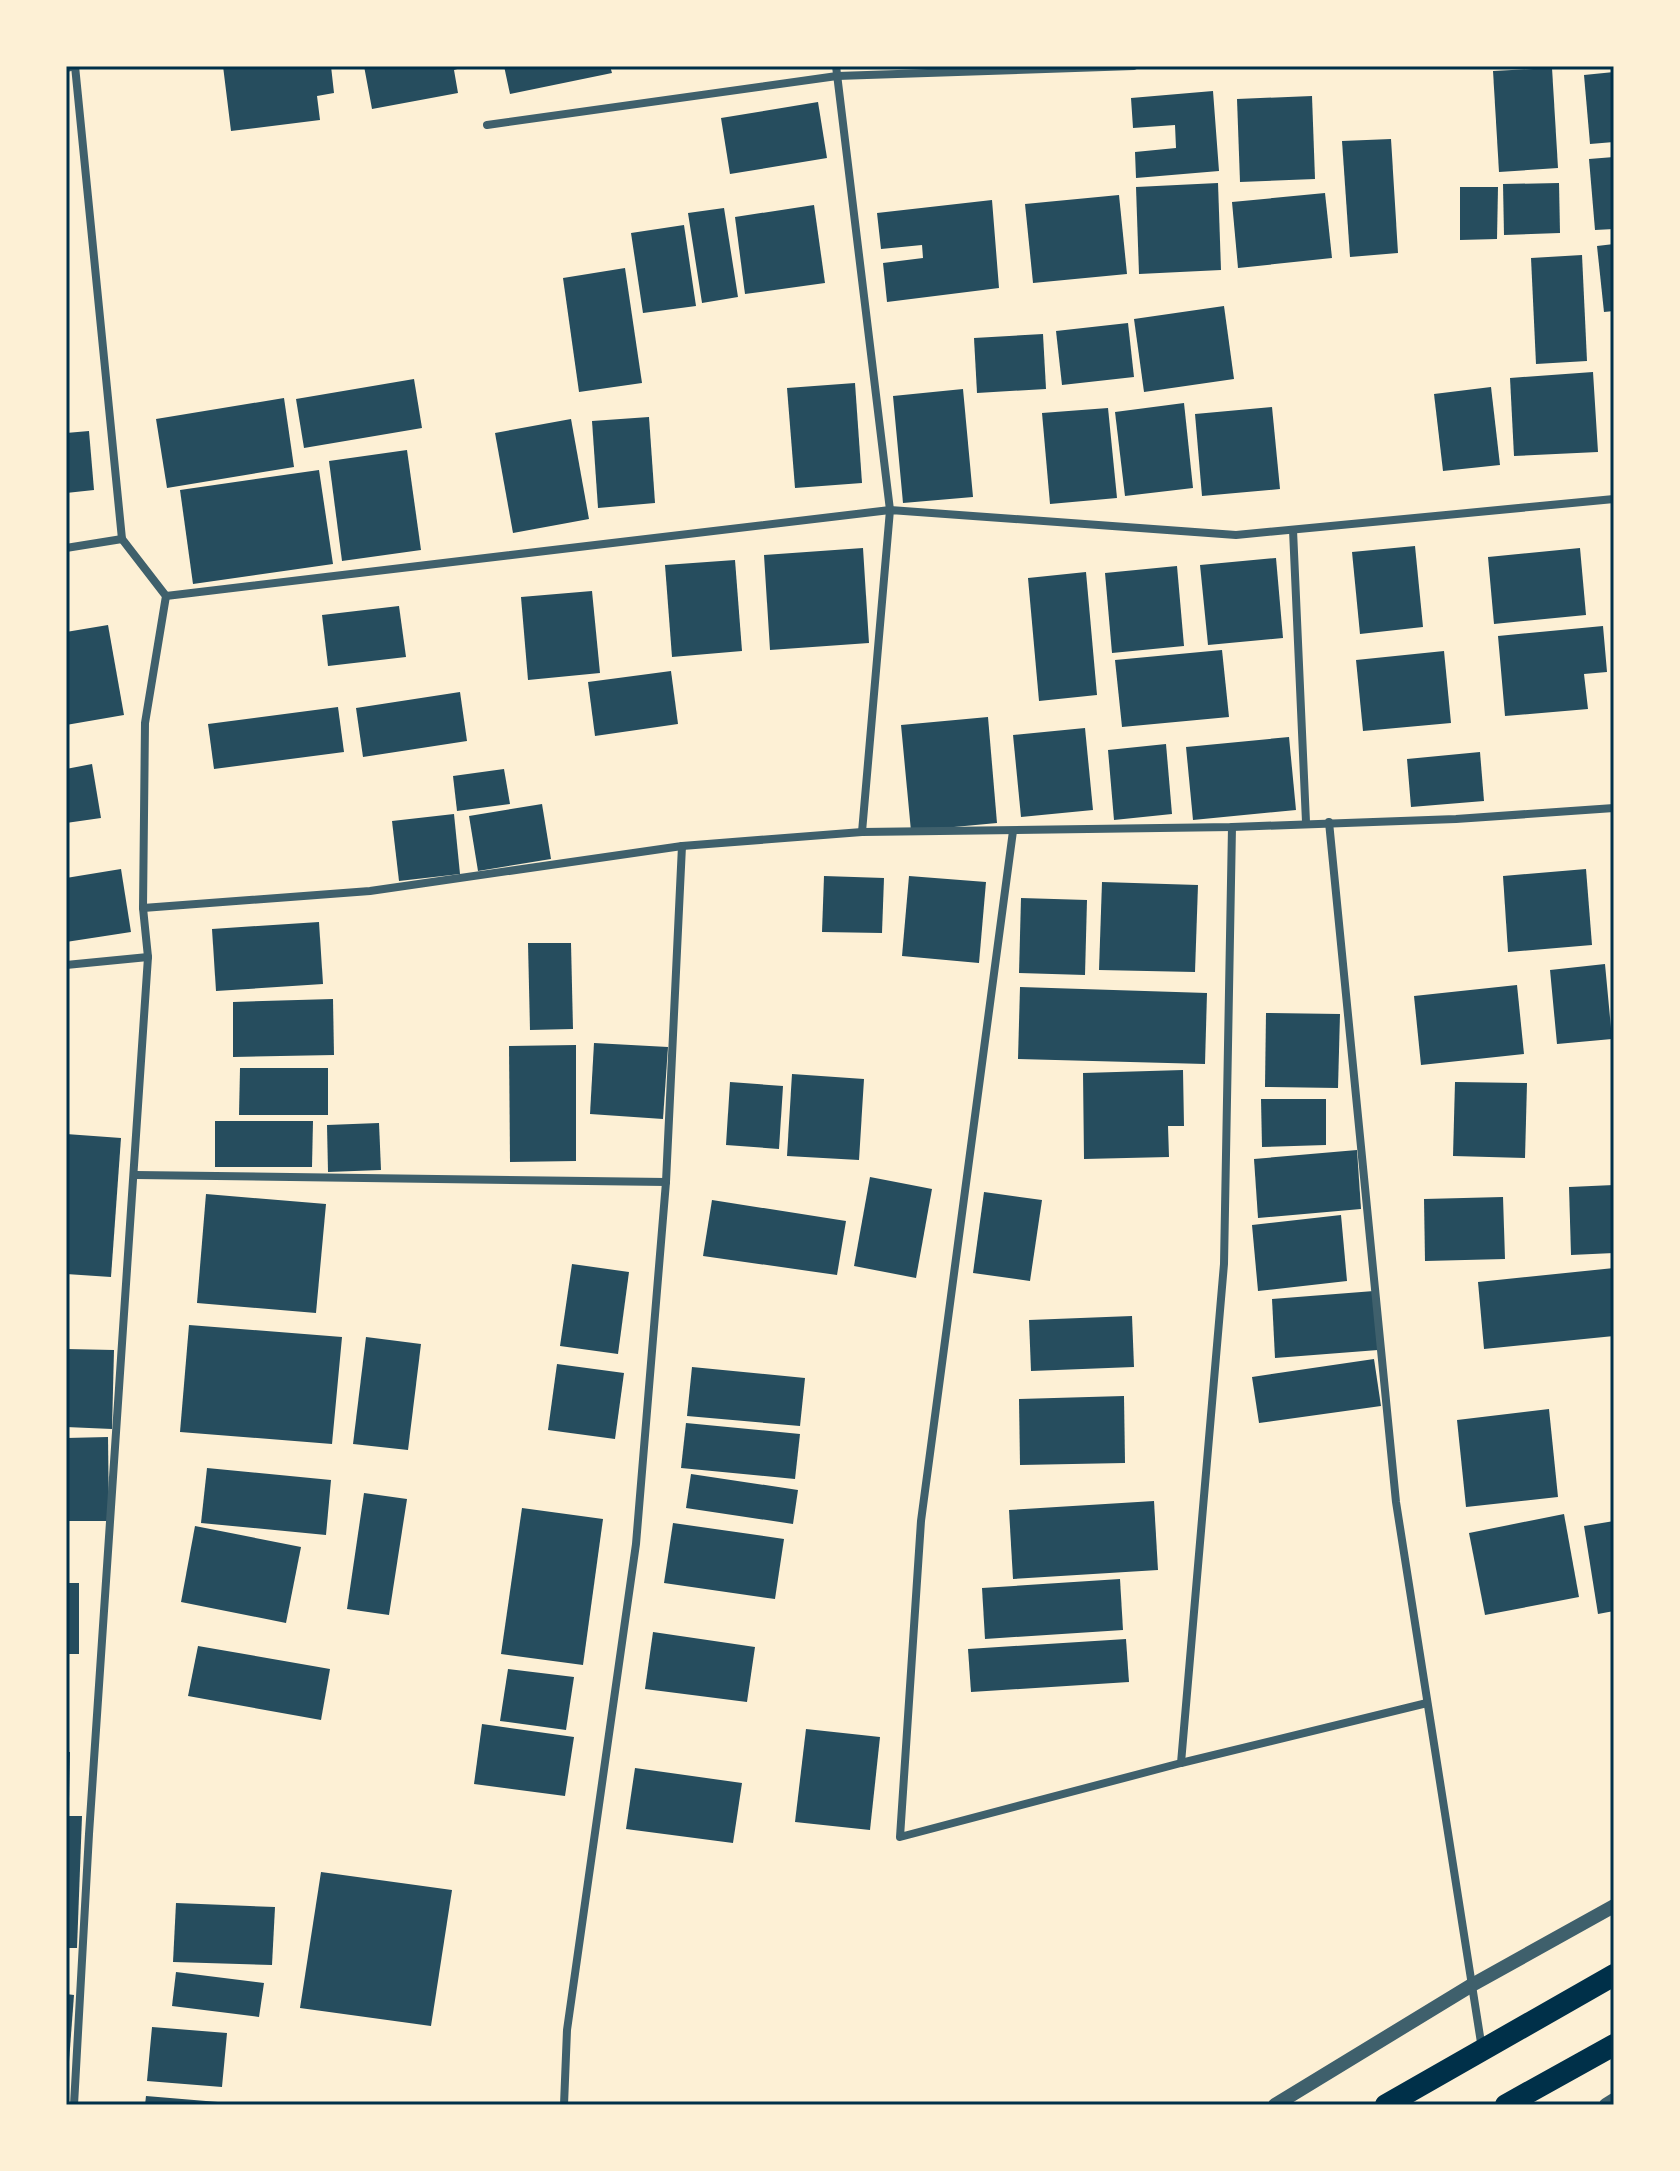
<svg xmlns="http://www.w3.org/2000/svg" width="1680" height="2171" viewBox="0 0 1680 2171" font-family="'Open Sans',sans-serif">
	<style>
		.building { fill: #264d5e }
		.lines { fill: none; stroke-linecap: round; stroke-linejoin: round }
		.minor { stroke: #3f606c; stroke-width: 8 }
		.tertiary { stroke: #3f606c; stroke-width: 14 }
		.trunk { stroke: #003049; stroke-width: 22 }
		.neatline { fill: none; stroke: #003049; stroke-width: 3 }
	</style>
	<rect width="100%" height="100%" fill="#fdf0d5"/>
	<!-- building -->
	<g class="building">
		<polygon points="223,66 331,66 334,93 317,96 320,120 231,131"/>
		<polygon points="364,66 464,66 464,67 454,70 458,93 372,109"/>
		<polygon points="504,66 610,66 612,73 510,94"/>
		<polygon points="1552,68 1558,168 1499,172 1493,71"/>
		<polygon points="1614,72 1614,142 1590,144 1584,75"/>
		<polygon points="1213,91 1219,171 1136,178 1135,152 1176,148 1175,125 1133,128 1131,98"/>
		<polygon points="1312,96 1315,179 1240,182 1237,99"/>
		<polygon points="818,102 827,158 730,174 721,118"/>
		<polygon points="1391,139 1398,253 1350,257 1342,141"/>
		<polygon points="1614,157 1614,229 1595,230 1589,159"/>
		<polygon points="1218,183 1221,270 1139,274 1136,187"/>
		<polygon points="1559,183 1560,233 1504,235 1503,184"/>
		<polygon points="1460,187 1498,187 1497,239 1460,240"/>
		<polygon points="1325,193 1332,258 1238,268 1232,202"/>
		<polygon points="1119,195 1127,274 1033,283 1025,204"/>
		<polygon points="992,200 999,288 887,302 883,263 923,258 922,245 881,249 877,213"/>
		<polygon points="814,205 825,283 745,294 735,217"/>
		<polygon points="724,208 738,297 702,303 688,213"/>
		<polygon points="684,225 696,306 643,313 631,233"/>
		<polygon points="1614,244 1614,311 1604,312 1597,246"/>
		<polygon points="1582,255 1587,361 1536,364 1531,258"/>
		<polygon points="625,268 642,383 579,392 563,278"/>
		<polygon points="1224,306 1234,379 1144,392 1134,319"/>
		<polygon points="1128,323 1134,377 1062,385 1056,331"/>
		<polygon points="1043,334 1046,389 977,393 974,338"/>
		<polygon points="1593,372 1598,452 1514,456 1510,378"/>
		<polygon points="414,379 422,428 304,448 296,399"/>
		<polygon points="855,383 862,483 795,488 787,388"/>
		<polygon points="1491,387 1500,465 1443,471 1434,394"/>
		<polygon points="963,389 973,497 903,503 893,396"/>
		<polygon points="284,398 294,467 167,488 156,419"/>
		<polygon points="1184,403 1193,488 1125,496 1115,412"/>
		<polygon points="1272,407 1280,489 1202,496 1195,414"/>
		<polygon points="1108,408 1117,498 1050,504 1042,413"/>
		<polygon points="649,417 655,503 598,508 592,421"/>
		<polygon points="571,419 589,519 513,533 495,433"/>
		<polygon points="89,431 94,490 66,493 66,433"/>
		<polygon points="407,450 421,550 342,561 329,461"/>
		<polygon points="319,470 333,564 193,584 180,490"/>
		<polygon points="1415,546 1423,627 1360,634 1352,552"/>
		<polygon points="863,548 869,643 770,650 764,555"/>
		<polygon points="1580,548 1586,615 1494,624 1488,557"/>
		<polygon points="1276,558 1283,638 1208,645 1200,565"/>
		<polygon points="735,560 742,651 672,657 665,565"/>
		<polygon points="1177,566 1184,646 1112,653 1105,573"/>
		<polygon points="1086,572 1097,695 1039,701 1028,578"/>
		<polygon points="592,591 600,673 528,680 521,597"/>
		<polygon points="399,606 406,657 328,666 322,615"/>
		<polygon points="108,625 124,715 66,725 66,632"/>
		<polygon points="1603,626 1607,672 1584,674 1588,709 1505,716 1498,636"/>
		<polygon points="1222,650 1229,717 1122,727 1115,660"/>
		<polygon points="1444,651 1451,723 1363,731 1356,660"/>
		<polygon points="671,671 678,724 595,736 588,682"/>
		<polygon points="460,692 467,741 363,757 356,708"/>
		<polygon points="338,707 344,752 214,769 208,724"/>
		<polygon points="988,717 997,823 911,831 901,725"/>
		<polygon points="1085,728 1093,810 1021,817 1013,735"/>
		<polygon points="1289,737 1296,810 1193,820 1186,747"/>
		<polygon points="1166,744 1172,814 1114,820 1108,750"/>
		<polygon points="1480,752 1484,801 1411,807 1407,759"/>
		<polygon points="92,764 101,818 66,823 66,769"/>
		<polygon points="504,769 510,804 457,811 453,776"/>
		<polygon points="542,804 551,859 478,871 469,816"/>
		<polygon points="454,814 460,874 399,881 392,821"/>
		<polygon points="121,869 131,932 66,942 66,878"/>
		<polygon points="1586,869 1592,945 1508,952 1503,876"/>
		<polygon points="824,876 884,878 882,933 822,932"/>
		<polygon points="909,876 986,882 979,963 902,956"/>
		<polygon points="1102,882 1198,885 1195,972 1099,970"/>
		<polygon points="1021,898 1087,900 1085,975 1019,973"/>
		<polygon points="319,922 323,984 216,991 212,929"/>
		<polygon points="528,943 571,943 573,1029 530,1030"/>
		<polygon points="1605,964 1612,1039 1557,1044 1550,970"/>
		<polygon points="1517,985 1524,1054 1421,1065 1414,996"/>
		<polygon points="1020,987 1207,993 1205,1064 1018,1059"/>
		<polygon points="333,999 334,1055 233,1057 233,1002"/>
		<polygon points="1266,1013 1340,1014 1338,1088 1265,1087"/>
		<polygon points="594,1043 668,1047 663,1119 590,1114"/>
		<polygon points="576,1045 576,1161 510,1162 509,1046"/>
		<polygon points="240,1068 328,1068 328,1115 239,1115"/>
		<polygon points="1183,1070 1184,1126 1168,1126 1169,1157 1084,1159 1083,1073"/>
		<polygon points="792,1074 864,1079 859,1160 787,1156"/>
		<polygon points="730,1082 783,1086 779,1149 726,1145"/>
		<polygon points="1455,1082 1527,1083 1525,1158 1453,1156"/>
		<polygon points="1261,1099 1326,1099 1326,1145 1262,1147"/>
		<polygon points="215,1121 313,1121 312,1167 215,1167"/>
		<polygon points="379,1123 381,1170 328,1172 327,1125"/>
		<polygon points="66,1134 121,1138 111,1277 66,1274"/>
		<polygon points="1357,1150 1361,1209 1258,1218 1254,1159"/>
		<polygon points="870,1177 932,1189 916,1278 854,1266"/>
		<polygon points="1614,1185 1614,1253 1571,1255 1569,1187"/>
		<polygon points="984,1192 1042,1200 1030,1281 973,1273"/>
		<polygon points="206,1194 326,1204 316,1313 197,1303"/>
		<polygon points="1503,1197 1505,1259 1425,1261 1424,1199"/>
		<polygon points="712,1200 846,1221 837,1275 703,1256"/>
		<polygon points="1341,1215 1347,1281 1258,1291 1252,1225"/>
		<polygon points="572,1264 629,1272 618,1354 560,1346"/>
		<polygon points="1614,1268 1614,1336 1484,1349 1478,1282"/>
		<polygon points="1374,1291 1378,1350 1275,1358 1272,1299"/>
		<polygon points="1132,1316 1134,1367 1031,1371 1029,1320"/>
		<polygon points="189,1325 342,1337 332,1444 180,1432"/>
		<polygon points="366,1337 421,1344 408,1450 353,1444"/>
		<polygon points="66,1349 114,1350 112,1429 66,1427"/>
		<polygon points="1374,1359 1381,1406 1259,1423 1252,1377"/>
		<polygon points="557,1364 624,1373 615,1439 548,1430"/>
		<polygon points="692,1367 805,1378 800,1426 687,1416"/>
		<polygon points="1124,1396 1125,1463 1020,1465 1019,1399"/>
		<polygon points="1549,1409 1558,1497 1466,1507 1457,1420"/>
		<polygon points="686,1423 800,1434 795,1479 681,1468"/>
		<polygon points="108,1437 109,1521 66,1521 66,1438"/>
		<polygon points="207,1468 331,1480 326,1535 201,1523"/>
		<polygon points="691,1474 798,1490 793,1524 686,1508"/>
		<polygon points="364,1493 407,1499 389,1615 347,1609"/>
		<polygon points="1154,1501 1158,1570 1013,1579 1009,1510"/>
		<polygon points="522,1508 603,1519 583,1665 501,1654"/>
		<polygon points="1564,1514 1579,1597 1485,1615 1469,1533"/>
		<polygon points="1614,1521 1614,1611 1598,1614 1584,1526"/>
		<polygon points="673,1523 784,1539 775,1599 664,1583"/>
		<polygon points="195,1526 301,1547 286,1623 181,1602"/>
		<polygon points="1120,1579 1123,1630 985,1639 982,1588"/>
		<rect x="66" y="1583" width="13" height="71"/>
		<polygon points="653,1632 755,1647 747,1702 645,1689"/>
		<polygon points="1126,1639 1129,1682 971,1692 968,1649"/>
		<polygon points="198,1646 330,1669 321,1720 188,1696"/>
		<polygon points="508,1669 574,1677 566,1730 500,1721"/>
		<polygon points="482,1724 574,1737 565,1796 474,1784"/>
		<polygon points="806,1729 880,1737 870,1830 795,1822"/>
		<polygon points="66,1752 70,1752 69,1800 66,1800"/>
		<polygon points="635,1768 742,1783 733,1843 626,1829"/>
		<polygon points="66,1816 82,1816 77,1948 66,1948"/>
		<polygon points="321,1872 452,1890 431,2026 300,2008"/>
		<polygon points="176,1903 275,1907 272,1965 173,1962"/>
		<polygon points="176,1972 264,1983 259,2017 172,2006"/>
		<polygon points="66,1994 74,1995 68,2075 66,2075"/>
		<polygon points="152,2027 227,2033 222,2087 147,2081"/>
		<polygon points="146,2096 230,2103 230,2105 145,2105"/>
	</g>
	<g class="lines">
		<!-- minor -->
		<g class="minor">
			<polyline points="66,68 75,66 122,539 166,596 145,723 143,908 148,957 89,1834 74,2105"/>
			<polyline points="487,125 837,76 1134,66"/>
			<polyline points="1293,530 1306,822"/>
			<polyline points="66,548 122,539"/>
			<polyline points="166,596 890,510 836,66"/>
			<polyline points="1329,822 1396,1502 1482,2049"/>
			<polyline points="1013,831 921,1521 900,1837 1181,1763 1224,1264 1232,827"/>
			<polyline points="862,832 890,510 1236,535 1614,499"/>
			<polyline points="143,908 370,891 682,846 862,832 1232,827 1456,819 1614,808"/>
			<polyline points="66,965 148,957"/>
			<polyline points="136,1175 666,1182"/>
			<polyline points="1181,1763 1427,1703"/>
			<polyline points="564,2105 567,2030 636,1544 666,1182 682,846"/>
		</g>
		<!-- tertiary -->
		<g class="tertiary">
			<polyline points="1275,2105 1472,1985 1614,1906"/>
			<polyline points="1606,2105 1614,2100"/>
		</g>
		<!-- trunk -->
		<g class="trunk">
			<polyline points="1386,2105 1614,1975"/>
			<polyline points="1506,2105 1614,2045"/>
		</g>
	</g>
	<!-- border -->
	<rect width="1680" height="2171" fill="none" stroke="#fdf0d5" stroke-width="136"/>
	<rect x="68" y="68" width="1544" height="2035" class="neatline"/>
</svg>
